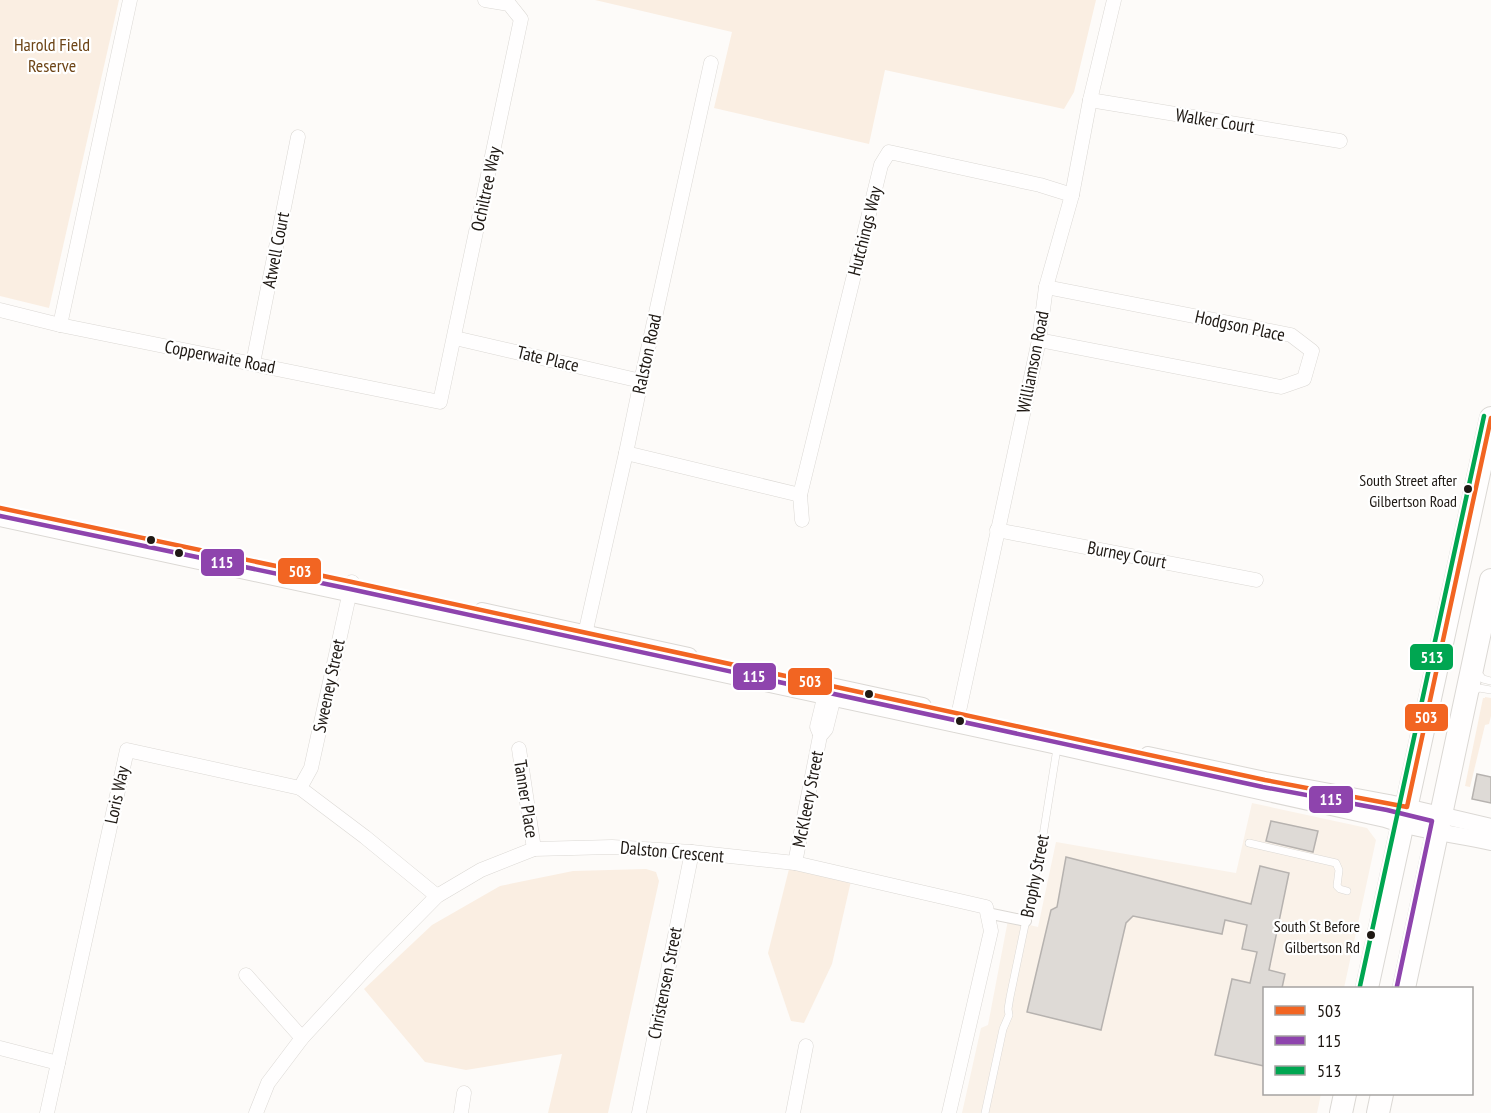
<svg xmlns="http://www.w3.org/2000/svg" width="1491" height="1113" viewBox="0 0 1491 1113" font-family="'PT Sans Narrow',sans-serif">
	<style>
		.built { fill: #faf2e9 }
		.green { fill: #faeee2 }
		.building { fill: #dedad6; stroke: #b6b2af; stroke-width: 1.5 }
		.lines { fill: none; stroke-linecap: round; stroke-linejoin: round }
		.service-casing { stroke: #dbd8d4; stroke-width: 8 }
		.pedestrian-casing { stroke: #dbd8d4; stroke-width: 12 }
		.minor-casing { stroke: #dbd8d4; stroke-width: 15 }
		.tertiary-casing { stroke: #dbd8d4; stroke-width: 18 }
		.trunk-casing { stroke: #dbd8d4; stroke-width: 24 }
		.service { stroke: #fffefe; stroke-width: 7 }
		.pedestrian { stroke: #fffefe; stroke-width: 10 }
		.minor { stroke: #fffefe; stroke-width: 14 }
		.tertiary { stroke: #fffefe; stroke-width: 16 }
		.trunk { stroke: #fffefe; stroke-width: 22 }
		.bus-1-casing { stroke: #fff; stroke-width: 9 }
		.bus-2-casing { stroke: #fff; stroke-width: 9 }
		.bus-3-casing { stroke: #fff; stroke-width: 9 }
		.bus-1 { stroke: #f26522; stroke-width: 4.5 }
		.bus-2 { stroke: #8e44ad; stroke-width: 4.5 }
		.bus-3 { stroke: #00a651; stroke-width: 4.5 }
		.bus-dot { fill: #1f1914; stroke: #fff; stroke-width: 2 }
		.labels { text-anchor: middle; stroke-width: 4.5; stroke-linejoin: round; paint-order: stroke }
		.bus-label { font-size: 16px; fill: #1f1914; stroke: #fff; text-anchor: end }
		.park-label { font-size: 18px; fill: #6d4416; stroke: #fff }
		.street-label { font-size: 18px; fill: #1f1914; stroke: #fff }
		.line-badge { stroke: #fff; stroke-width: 2 }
		.badge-label { font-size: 16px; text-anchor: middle; font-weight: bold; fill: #fff }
	</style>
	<rect width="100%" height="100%" fill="#fdfbf9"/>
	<!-- built -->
	<polygon class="built" points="1252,803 1367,828 1376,840 1344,988 1264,988 1264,1094 1321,1094 1317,1113 962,1113 981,1028 988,1025 1008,920 1038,927 1056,842 1236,873"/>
	<!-- green -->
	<g class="green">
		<polygon points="0,0 119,0 49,308 0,296"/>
		<polygon points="595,0 1096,0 1074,92 1064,109 885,70 869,144 714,108 732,32"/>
		<polygon points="1485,697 1491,698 1491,716 1489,724 1485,725 1470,787 1465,786 1483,698 1485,698"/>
		<polygon points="646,869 656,872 659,881 608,1113 548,1113 562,1054 466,1070 425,1062 364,989 432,925 500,886 573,871"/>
		<polygon points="789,869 851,881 832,964 804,1023 791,1021 768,953"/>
	</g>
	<!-- building -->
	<g class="building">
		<polygon points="1477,774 1491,777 1491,803 1472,799"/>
		<polygon points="1271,821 1318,831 1313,852 1266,841"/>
		<polygon points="1066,857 1251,904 1260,866 1289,873 1269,970 1285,974 1282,988 1264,988 1264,1066 1215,1055 1232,979 1250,983 1257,952 1242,949 1247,925 1225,920 1222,934 1133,916 1126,923 1101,1030 1027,1012 1051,910 1057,907"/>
	</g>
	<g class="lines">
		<defs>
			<g id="service">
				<polyline points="1476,671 1483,679 1491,681"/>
				<polyline points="1474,691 1479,688 1491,690"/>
				<polyline points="1249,843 1336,863 1339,870 1337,886 1340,889 1347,891"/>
				<polyline points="985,1113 1003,1029 1009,1015 1008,1009 1010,997 1041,848 1059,736"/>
			</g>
			<polyline id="pedestrian" points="987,913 1026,921"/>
			<g id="minor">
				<polyline points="1090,100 1340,141"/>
				<polyline points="0,310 60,325 440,402 521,19 509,4 485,0"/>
				<polyline points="60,325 130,0"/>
				<polyline points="455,338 641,381"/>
				<polyline points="1039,340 1281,387 1304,379 1312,351 1291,335 1046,287"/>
				<polyline points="253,363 298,137"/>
				<polyline points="626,453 800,495"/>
				<polyline points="802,520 800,495 881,165 889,152 1040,185 1072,195"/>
				<polyline points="997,530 1256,580"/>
				<polyline points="583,643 626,453 641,381 711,63"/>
				<polyline points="956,725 1039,340 1046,287 1072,195 1090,100 1114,0"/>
				<polyline points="820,734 817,727 827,686"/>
				<polyline points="519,749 534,849"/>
				<polyline points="300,788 311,768 352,582"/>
				<polyline points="795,863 820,736 826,729 836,689"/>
				<polyline points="246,975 302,1038"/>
				<polyline points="0,1048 58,1063"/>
				<polyline points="47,1113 127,750 300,788 365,837 437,896"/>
				<polyline points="256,1113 268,1083 302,1038 373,961 437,896 481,870 534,849 612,847 692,852 795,863 986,907 991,931 949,1113"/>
				<polyline points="461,1113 464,1093"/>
				<polyline points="639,1113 692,852"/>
				<polyline points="793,1113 806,1046"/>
			</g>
			<g id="tertiary">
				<path d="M0 518 1057 746 1385 819C1420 831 1456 834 1491 842"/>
				<polyline points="482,611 689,656"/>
				<polyline points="831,686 923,706"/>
				<polyline points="1148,755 1265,780 1389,803 1491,827"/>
			</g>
			<g id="trunk">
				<polyline points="1367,988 1491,418"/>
				<polyline points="1404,988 1491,580"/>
				<polyline points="1341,1113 1345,1094"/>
				<polyline points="1378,1113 1382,1094"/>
			</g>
		</defs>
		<!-- service casing -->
		<use href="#service" class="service-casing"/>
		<!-- pedestrian casing -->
		<use href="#pedestrian" class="pedestrian-casing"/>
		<!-- minor casing -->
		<use href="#minor" class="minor-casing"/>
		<!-- tertiary casing -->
		<use href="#tertiary" class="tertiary-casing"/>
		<!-- trunk casing -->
		<use href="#trunk" class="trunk-casing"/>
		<!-- service -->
		<use href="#service" class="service"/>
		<!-- pedestrian -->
		<use href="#pedestrian" class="pedestrian"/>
		<!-- minor -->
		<use href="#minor" class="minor"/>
		<!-- tertiary -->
		<use href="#tertiary" class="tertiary"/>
		<!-- trunk -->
		<use href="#trunk" class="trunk"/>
		<defs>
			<polyline id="bus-1" points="0,508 352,582 1265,780 1407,807 1491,418"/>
			<polyline id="bus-2" points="0,516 350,589 1263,787 1387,810 1432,821 1397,986"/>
			<polyline id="bus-3" points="1360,986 1484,416"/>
		</defs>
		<!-- bus-1 casing -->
		<use href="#bus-1" class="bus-1-casing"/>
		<!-- bus-2 casing -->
		<use href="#bus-2" class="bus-2-casing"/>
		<!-- bus-3 casing -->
		<use href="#bus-3" class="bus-3-casing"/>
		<!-- bus-1 -->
		<use href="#bus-1" class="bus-1"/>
		<!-- bus-2 -->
		<use href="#bus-2" class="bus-2"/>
		<!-- bus-3 -->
		<use href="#bus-3" class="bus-3"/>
	</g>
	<!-- markers -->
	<g class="bus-dot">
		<circle cx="1468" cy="489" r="5"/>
		<circle cx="151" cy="540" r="5"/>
		<circle cx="179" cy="553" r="5"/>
		<circle cx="869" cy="694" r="5"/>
		<circle cx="960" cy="721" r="5"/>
		<circle cx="1371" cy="935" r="5"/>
	</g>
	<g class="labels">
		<!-- bus labels -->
		<g class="bus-label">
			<text x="1457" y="486">South Street after<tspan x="1457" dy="21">Gilbertson Road</tspan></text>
			<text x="1360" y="932">South St Before<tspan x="1360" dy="21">Gilbertson Rd</tspan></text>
		</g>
		<!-- park labels -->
		<g class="park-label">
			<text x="52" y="51">Harold Field<tspan x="52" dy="21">Reserve</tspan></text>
		</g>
		<!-- street labels -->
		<g class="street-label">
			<text transform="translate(1215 121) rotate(9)" y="6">Walker Court</text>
			<text transform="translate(486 189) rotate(-78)" y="6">Ochiltree Way</text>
			<text transform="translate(865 231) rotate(-76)" y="6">Hutchings Way</text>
			<text transform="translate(276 250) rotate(-79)" y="6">Atwell Court</text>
			<text transform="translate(1240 326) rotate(12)" y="6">Hodgson Place</text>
			<text transform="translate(647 354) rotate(-78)" y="6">Ralston Road</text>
			<text transform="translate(220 357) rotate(11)" y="6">Copperwaite Road</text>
			<text transform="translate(548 359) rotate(13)" y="6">Tate Place</text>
			<text transform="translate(1033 362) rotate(-79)" y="6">Williamson Road</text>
			<text transform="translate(1127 555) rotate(11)" y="6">Burney Court</text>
			<text transform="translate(329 686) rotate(-78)" y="6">Sweeney Street</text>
			<text transform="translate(117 795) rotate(-78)" y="6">Loris Way</text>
			<text transform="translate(526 799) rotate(81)" y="6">Tanner Place</text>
			<text transform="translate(808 799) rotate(-79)" y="6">McKleery Street</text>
			<text transform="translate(672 852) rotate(5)" y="6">Dalston Crescent</text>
			<text transform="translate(1035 876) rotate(-79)" y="6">Brophy Street</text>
			<text transform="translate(665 983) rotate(-79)" y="6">Christensen Street</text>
		</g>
	</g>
	<g class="line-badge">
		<rect x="200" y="548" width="45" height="29" rx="6" fill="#8e44ad"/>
		<rect x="277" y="557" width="45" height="28" rx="6" fill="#f26522"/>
		<rect x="1409" y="643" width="45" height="28" rx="6" fill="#00a651"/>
		<rect x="732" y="662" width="45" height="29" rx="6" fill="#8e44ad"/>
		<rect x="787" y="667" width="46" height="29" rx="6" fill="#f26522"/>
		<rect x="1404" y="703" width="45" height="29" rx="6" fill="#f26522"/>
		<rect x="1308" y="785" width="46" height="29" rx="6" fill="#8e44ad"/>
	</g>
	<g class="badge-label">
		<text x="222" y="568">115</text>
		<text x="300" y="577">503</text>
		<text x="1432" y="663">513</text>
		<text x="754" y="682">115</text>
		<text x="810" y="687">503</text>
		<text x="1426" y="723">503</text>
		<text x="1331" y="805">115</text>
	</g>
	<!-- legend -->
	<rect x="1263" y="987" width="210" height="108" fill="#ffffff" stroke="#a5a3a1" stroke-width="1.5"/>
	<rect x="1275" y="1006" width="30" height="9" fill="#f26522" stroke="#a5a3a1" stroke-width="1.5"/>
	<text x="1317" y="1017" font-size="18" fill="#1f1914">503</text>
	<rect x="1275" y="1036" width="30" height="9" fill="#8e44ad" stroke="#a5a3a1" stroke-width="1.5"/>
	<text x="1317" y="1047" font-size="18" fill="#1f1914">115</text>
	<rect x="1275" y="1066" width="30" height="9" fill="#00a651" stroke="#a5a3a1" stroke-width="1.5"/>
	<text x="1317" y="1077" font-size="18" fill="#1f1914">513</text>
</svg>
